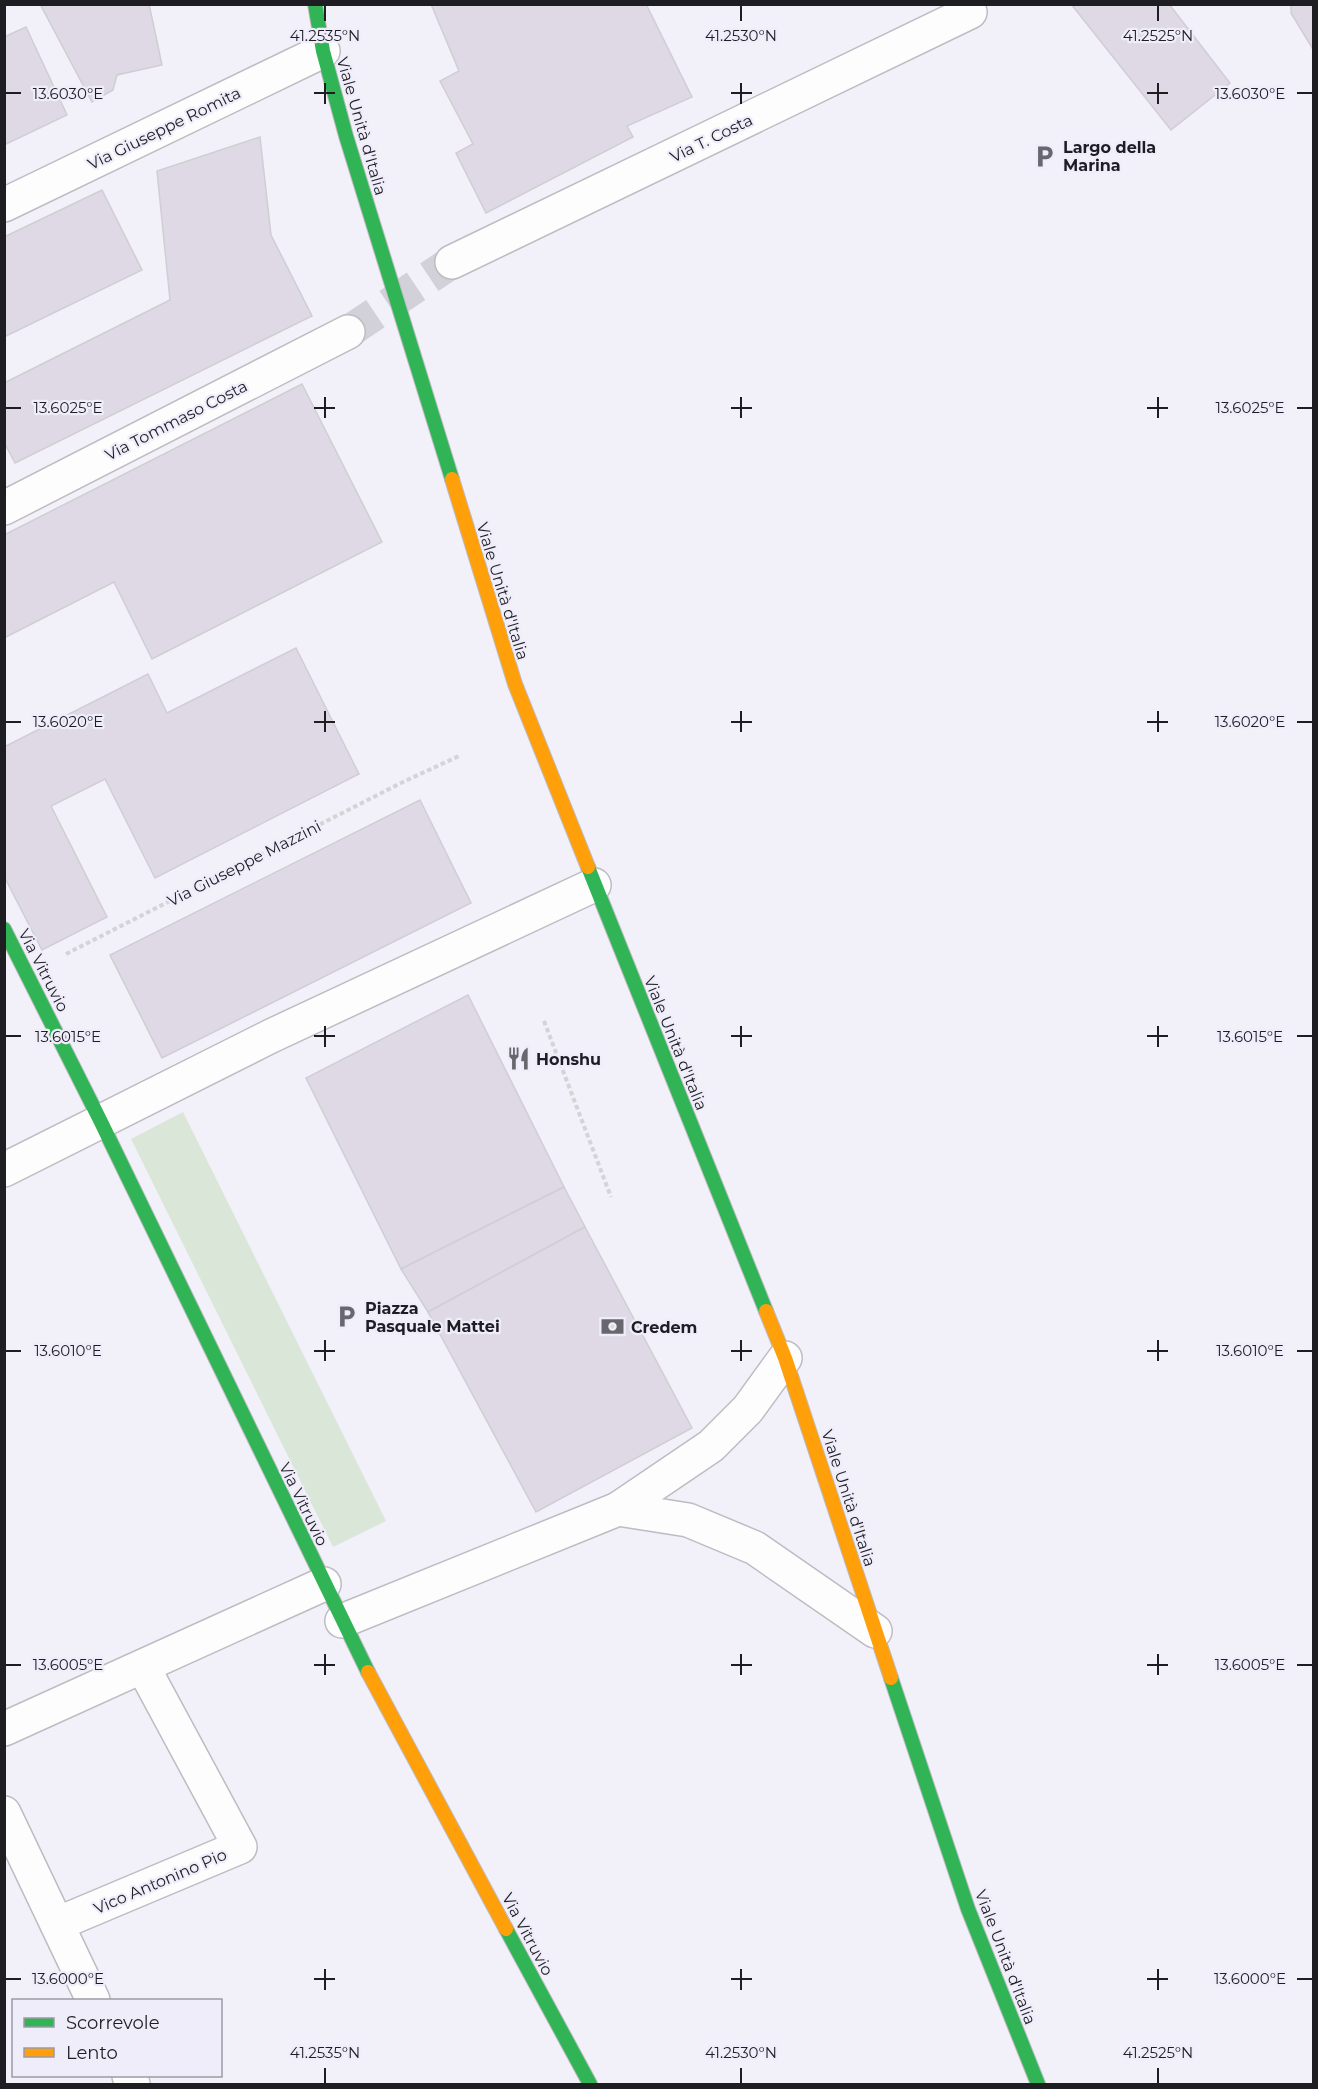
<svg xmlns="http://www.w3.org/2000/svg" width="1318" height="2089" viewBox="0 0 1318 2089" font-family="Montserrat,sans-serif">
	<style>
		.green { fill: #dae7d8 }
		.building { fill: #ded9e4; stroke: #d0ced4; stroke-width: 1.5 }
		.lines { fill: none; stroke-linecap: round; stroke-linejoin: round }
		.street-tunnel { stroke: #d2d0d8; stroke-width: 33; stroke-dasharray: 33 16; stroke-linecap: butt }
		.street-casing { stroke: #bebcc2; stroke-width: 36 }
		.fast-casing { stroke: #bebcc2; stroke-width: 16 }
		.slow-casing { stroke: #bebcc2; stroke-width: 16 }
		.path { stroke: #d4d3d6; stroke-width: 4; stroke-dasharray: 4.5 3; stroke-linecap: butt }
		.street { stroke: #fdfdfe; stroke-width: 33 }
		.fast { stroke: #30b455; stroke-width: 14 }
		.slow { stroke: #ff9f0a; stroke-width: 14 }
		.ticks { fill: none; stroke: #1e1d22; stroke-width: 2 }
		.labels { text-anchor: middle; stroke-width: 4.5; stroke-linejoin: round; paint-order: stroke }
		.street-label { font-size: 16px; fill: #1e1d22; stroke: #f0edfb }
		.poi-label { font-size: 16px; font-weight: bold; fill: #1e1d22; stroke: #f0edfb; text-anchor: start }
		.ticks-label { font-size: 15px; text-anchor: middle; fill: #1e1d22; stroke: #f0edfb; stroke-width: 4.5; stroke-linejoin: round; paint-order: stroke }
	</style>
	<rect width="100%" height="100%" fill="#f2f0f8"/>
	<!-- green -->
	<polygon class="green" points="183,1112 386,1521 333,1547 131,1139"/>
	<!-- building -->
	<g class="building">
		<polygon points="40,4 149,4 162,65 117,75 113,90 92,102"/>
		<polygon points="431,4 646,4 692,97 627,126 633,137 486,213 456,153 473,144 440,81 459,71"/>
		<polygon points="1071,4 1169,4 1230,83 1171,130"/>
		<polygon points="1291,4 1314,4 1314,51 1291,13"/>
		<polygon points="26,27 67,115 4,145 4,37"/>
		<polygon points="260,137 271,235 312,316 15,463 4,442 4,383 170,300 157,171"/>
		<polygon points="102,190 142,270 4,337 4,237"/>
		<polygon points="302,384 382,542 152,659 114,582 4,638 4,535"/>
		<polygon points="296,648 359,774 155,878 105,779 51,806 107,917 42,950 4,876 4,747 148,674 167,713"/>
		<polygon points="420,800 471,903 162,1058 110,955"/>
		<polygon points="468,995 564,1187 401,1269 306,1078"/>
		<polygon points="564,1187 585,1227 428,1312 401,1269"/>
		<polygon points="585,1227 692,1428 536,1512 428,1312"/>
	</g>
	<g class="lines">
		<!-- street-tunnel -->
		<polyline class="street-tunnel" points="348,332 452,262"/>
		<defs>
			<g id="street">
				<polyline points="4,205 323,51"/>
				<polyline points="452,262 970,12"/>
				<polyline points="4,508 348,332"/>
				<polyline points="4,1170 271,1036 594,885"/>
				<polyline points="618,1509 711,1446 748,1409 785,1358"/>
				<polyline points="342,1621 618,1509 688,1520 755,1548 875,1631"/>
				<polyline points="4,1729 324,1584"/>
				<polyline points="4,1813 93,2000"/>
				<polyline points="57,1924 240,1847 143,1667"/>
				<polyline points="129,2076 133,2084"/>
			</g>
			<g id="fast">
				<polyline points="315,4 323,51 346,136 452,479"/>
				<polyline points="588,867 766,1311"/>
				<polyline points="4,929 100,1120 368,1672"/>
				<polyline points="891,1678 968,1909 1038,2084"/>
				<polyline points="506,1929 590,2084"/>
			</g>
			<g id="slow">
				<polyline points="452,479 515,684 588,867"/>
				<polyline points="766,1311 785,1358 891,1678"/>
				<polyline points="368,1672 506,1929"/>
			</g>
		</defs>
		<!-- street casing -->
		<use href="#street" class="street-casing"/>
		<!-- fast casing -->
		<use href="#fast" class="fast-casing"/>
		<!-- slow casing -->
		<use href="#slow" class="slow-casing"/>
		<!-- path -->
		<g class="path">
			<polyline points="66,954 403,782 461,755"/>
			<polyline points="544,1021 611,1197"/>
		</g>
		<!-- street -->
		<use href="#street" class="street"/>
		<!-- fast -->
		<use href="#fast" class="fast"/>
		<!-- slow -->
		<use href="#slow" class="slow"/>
	</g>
	<!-- ticks -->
	<path class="ticks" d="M325 6V21M741 6V21M1158 6V21M325 83V104M741 83V104M1158 83V104M6 93H21M314 93H335M731 93H752M1147 93H1168M1297 93H1312M325 397V418M741 397V418M1158 397V418M6 408H21M314 408H335M731 408H752M1147 408H1168M1297 408H1312M325 711V732M741 711V732M1158 711V732M6 722H21M314 722H335M731 722H752M1147 722H1168M1297 722H1312M325 1026V1047M741 1026V1047M1158 1026V1047M6 1036H21M314 1036H335M731 1036H752M1147 1036H1168M1297 1036H1312M325 1340V1361M741 1340V1361M1158 1340V1361M6 1351H21M314 1351H335M731 1351H752M1147 1351H1168M1297 1351H1312M325 1654V1675M741 1654V1675M1158 1654V1675M6 1665H21M314 1665H335M731 1665H752M1147 1665H1168M1297 1665H1312M325 1969V1990M741 1969V1990M1158 1969V1990M6 1979H21M314 1979H335M731 1979H752M1147 1979H1168M1297 1979H1312M325 2068V2083M741 2068V2083M1158 2068V2083"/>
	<!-- icons -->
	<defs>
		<symbol id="parking-bare" viewBox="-9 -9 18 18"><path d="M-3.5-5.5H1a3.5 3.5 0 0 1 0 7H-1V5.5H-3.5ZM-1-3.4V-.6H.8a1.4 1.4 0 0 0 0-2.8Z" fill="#68676d" stroke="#f0edfb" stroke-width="2.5" paint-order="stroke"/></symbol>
		<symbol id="restaurant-bare" viewBox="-9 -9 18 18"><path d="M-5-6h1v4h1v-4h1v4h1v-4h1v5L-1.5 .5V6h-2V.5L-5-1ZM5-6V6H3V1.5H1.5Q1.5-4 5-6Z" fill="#68676d" stroke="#f0edfb" stroke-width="2.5" paint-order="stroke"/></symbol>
		<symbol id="bank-bare" viewBox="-9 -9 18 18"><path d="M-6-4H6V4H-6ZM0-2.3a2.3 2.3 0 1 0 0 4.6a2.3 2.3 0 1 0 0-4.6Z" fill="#68676d" stroke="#f0edfb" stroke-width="2.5" paint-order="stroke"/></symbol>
	</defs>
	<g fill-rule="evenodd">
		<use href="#parking-bare" x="1028" y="140" width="33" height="33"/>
		<use href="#restaurant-bare" x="502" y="1042" width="33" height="33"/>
		<use href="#parking-bare" x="330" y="1300" width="33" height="33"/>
		<use href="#bank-bare" x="596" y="1310" width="33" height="33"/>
	</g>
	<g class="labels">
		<!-- street labels -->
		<g class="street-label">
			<text transform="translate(362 126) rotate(74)" y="6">Viale Unità d'Italia</text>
			<text transform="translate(164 128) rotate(-26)" y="6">Via Giuseppe Romita</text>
			<text transform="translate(711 138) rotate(-26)" y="6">Via T. Costa</text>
			<text transform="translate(176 420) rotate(-27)" y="6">Via Tommaso Costa</text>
			<text transform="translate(503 591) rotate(73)" y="6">Viale Unità d'Italia</text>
			<text transform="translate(244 863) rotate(-27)" y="6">Via Giuseppe Mazzini</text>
			<text transform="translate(44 970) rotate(63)" y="6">Via Vitruvio</text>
			<text transform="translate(676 1043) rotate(68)" y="6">Viale Unità d'Italia</text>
			<text transform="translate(849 1498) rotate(72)" y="6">Viale Unità d'Italia</text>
			<text transform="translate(304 1504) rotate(64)" y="6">Via Vitruvio</text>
			<text transform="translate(160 1881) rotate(-23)" y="6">Vico Antonino Pio</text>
			<text transform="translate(528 1934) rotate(62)" y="6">Via Vitruvio</text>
			<text transform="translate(1006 1957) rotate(69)" y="6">Viale Unità d'Italia</text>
		</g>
		<!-- poi labels -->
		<g class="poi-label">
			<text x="1063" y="153">Largo della<tspan x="1063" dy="18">Marina</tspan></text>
			<text x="536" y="1065">Honshu</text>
			<text x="365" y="1314">Piazza<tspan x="365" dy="18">Pasquale Mattei</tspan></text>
			<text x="631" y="1333">Credem</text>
		</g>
	</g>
	<g class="ticks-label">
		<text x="325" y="41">41.2535°N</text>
		<text x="741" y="41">41.2530°N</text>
		<text x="1158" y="41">41.2525°N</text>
		<text x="1250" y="99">13.6030°E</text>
		<text x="68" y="99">13.6030°E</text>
		<text x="1250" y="413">13.6025°E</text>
		<text x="68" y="413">13.6025°E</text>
		<text x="1250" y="727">13.6020°E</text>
		<text x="68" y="727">13.6020°E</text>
		<text x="1250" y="1042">13.6015°E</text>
		<text x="68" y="1042">13.6015°E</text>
		<text x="1250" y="1356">13.6010°E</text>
		<text x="68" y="1356">13.6010°E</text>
		<text x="1250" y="1670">13.6005°E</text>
		<text x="68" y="1670">13.6005°E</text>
		<text x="1250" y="1984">13.6000°E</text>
		<text x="68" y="1984">13.6000°E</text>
		<text x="325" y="2058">41.2535°N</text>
		<text x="741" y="2058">41.2530°N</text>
		<text x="1158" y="2058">41.2525°N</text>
	</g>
	<!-- border -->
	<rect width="1318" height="2089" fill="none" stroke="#1e1d22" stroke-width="12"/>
	<!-- legend -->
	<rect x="12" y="1999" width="210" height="78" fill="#f0edfb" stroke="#9c9aa4" stroke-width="1.5"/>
	<rect x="24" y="2018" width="30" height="9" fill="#30b455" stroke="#9c9aa4" stroke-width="1.5"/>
	<text x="66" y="2029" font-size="18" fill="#1e1d22">Scorrevole</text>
	<rect x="24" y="2048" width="30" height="9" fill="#ff9f0a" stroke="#9c9aa4" stroke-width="1.5"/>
	<text x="66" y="2059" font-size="18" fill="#1e1d22">Lento</text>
</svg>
